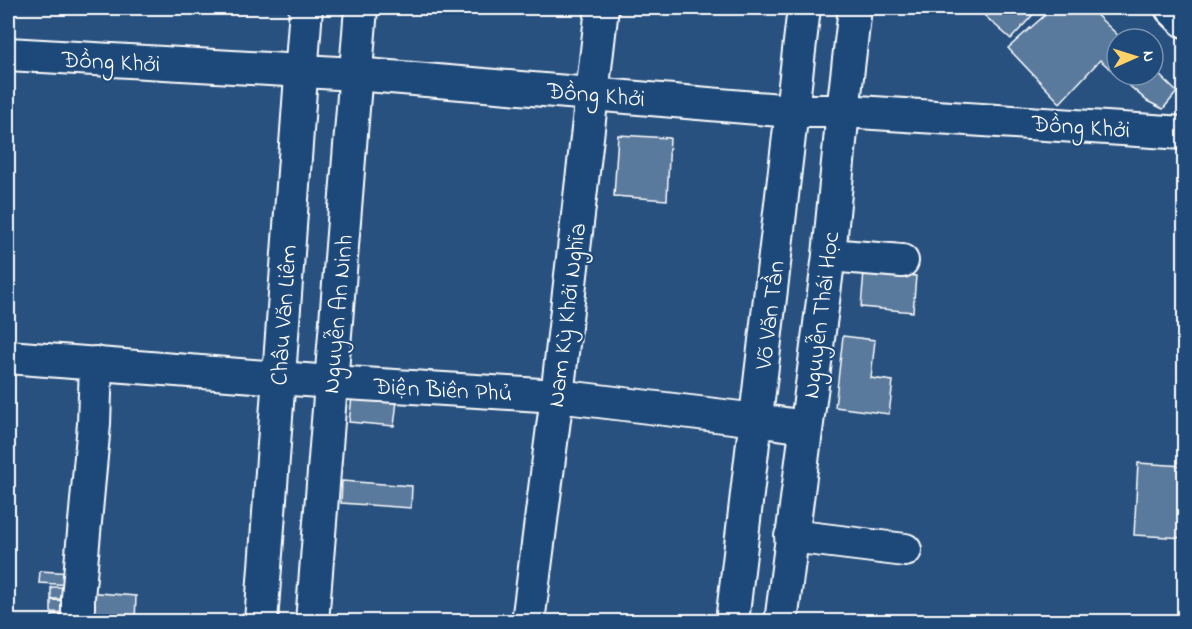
<svg xmlns="http://www.w3.org/2000/svg" width="1192" height="629" viewBox="0 0 1192 629" font-family="'Indie Flower',sans-serif">
	<style>
		.building { fill: #5a7a9d; stroke: #fff; stroke-width: 1.5 }
		.lines { fill: none; stroke-linecap: round; stroke-linejoin: round }
		.minor-casing { stroke: #fff; stroke-width: 36 }
		.major-casing { stroke: #fff; stroke-width: 38 }
		.minor { stroke: #1f4a7a; stroke-width: 32 }
		.major { stroke: #1f4a7a; stroke-width: 33 }
		.labels { text-anchor: middle; stroke-width: 4.5; stroke-linejoin: round; paint-order: stroke }
		.street-label { font-size: 24px; fill: #fff; stroke: #1f4a7a }
	</style>
	<rect width="100%" height="100%" fill="#28517f"/>
	<filter id="ink" filterUnits="userSpaceOnUse"><feTurbulence type="fractalNoise" baseFrequency=".0167" numOctaves="2"/><feDisplacementMap in="SourceGraphic" scale="12" xChannelSelector="R" yChannelSelector="G"/><feConvolveMatrix kernelMatrix="1 2 1 2 8 2 1 2 1" color-interpolation-filters="sRGB"/></filter>
	<g filter="url(#ink)">
		<!-- building -->
		<g class="building">
			<polygon points="976,8 1039,8 1011,39"/>
			<polygon points="1053,8 1089,8 1122,39 1117,39 1117,75 1153,75 1153,69 1177,92 1163,109 1147,101 1100,60 1060,103 1008,48"/>
			<polygon points="618,135 670,138 667,200 614,196"/>
			<polygon points="864,271 916,276 913,312 861,307"/>
			<polygon points="843,336 875,340 871,378 893,381 889,414 835,407"/>
			<polygon points="352,397 397,401 394,426 349,422"/>
			<polygon points="1138,463 1184,466 1184,538 1134,535"/>
			<polygon points="342,481 412,486 411,508 341,503"/>
			<polygon points="40,571 73,573 73,585 39,583"/>
			<polygon points="51,587 73,587 72,599 51,599"/>
			<polygon points="86,592 136,596 135,622 84,622"/>
			<polygon points="51,600 73,601 72,613 51,612"/>
			<polygon points="52,614 71,615 71,622 52,622"/>
			<polygon points="561,614 632,622 560,622"/>
			<polygon points="135,618 161,620 161,622 135,622"/>
		</g>
		<g class="lines">
			<defs>
				<g id="minor">
					<polyline points="8,54 355,74 792,111 843,111 1184,133"/>
					<polyline points="829,255 902,261"/>
					<polyline points="8,357 331,382 557,396 757,420 806,427"/>
					<polyline points="791,536 905,550"/>
					<polyline points="78,622 78,598 94,424 96,363"/>
					<polyline points="261,622 306,8"/>
					<polyline points="312,622 361,8"/>
					<polyline points="528,622 557,396 602,8"/>
					<polyline points="732,622 804,8"/>
					<polyline points="781,622 829,255 843,111 855,8"/>
				</g>
				<polyline id="major" points="1172,8 1184,20"/>
			</defs>
			<!-- minor casing -->
			<use href="#minor" class="minor-casing"/>
			<!-- major casing -->
			<use href="#major" class="major-casing"/>
			<!-- minor -->
			<use href="#minor" class="minor"/>
			<!-- major -->
			<use href="#major" class="major"/>
		</g>
	</g>
	<g class="labels">
		<!-- street labels -->
		<g class="street-label">
			<text transform="translate(111 61) rotate(3)" y="8">Đồng Khởi</text>
			<text transform="translate(596 94) rotate(5)" y="8">Đồng Khởi</text>
			<text transform="translate(1081 126) rotate(4)" y="8">Đồng Khởi</text>
			<text transform="translate(337 314) rotate(-85)" y="8">Nguyễn An Ninh</text>
			<text transform="translate(283 315) rotate(-86)" y="8">Châu Văn Liêm</text>
			<text transform="translate(566 315) rotate(-83)" y="8">Nam Kỳ Khởi Nghĩa</text>
			<text transform="translate(769 315) rotate(-83)" y="8">Võ Văn Tần</text>
			<text transform="translate(820 315) rotate(-83)" y="8">Nguyễn Thái Học</text>
			<text transform="translate(443 389) rotate(3)" y="8">Điện Biên Phủ</text>
		</g>
	</g>
	<!-- margin -->
	<rect width="1192" height="629" fill="none" stroke="#1f4a7a" stroke-width="30"/>
	<rect x="15" y="15" width="1162" height="599" fill="none" stroke="#fff" stroke-width="2" filter="url(#ink)"/>
	<!-- north arrow -->
	<g transform="translate(1135 57) rotate(87)"><circle r="28" fill="#1f4a7a" stroke="#7992af" stroke-width="1.5"/>
	<path d="M0-4.5L10 22L0 15L-10 22Z" fill="#ffd166"/>
	<text y="-9" font-size="16" font-weight="bold" text-anchor="middle" fill="#ffffff">N</text>
	</g>
</svg>
